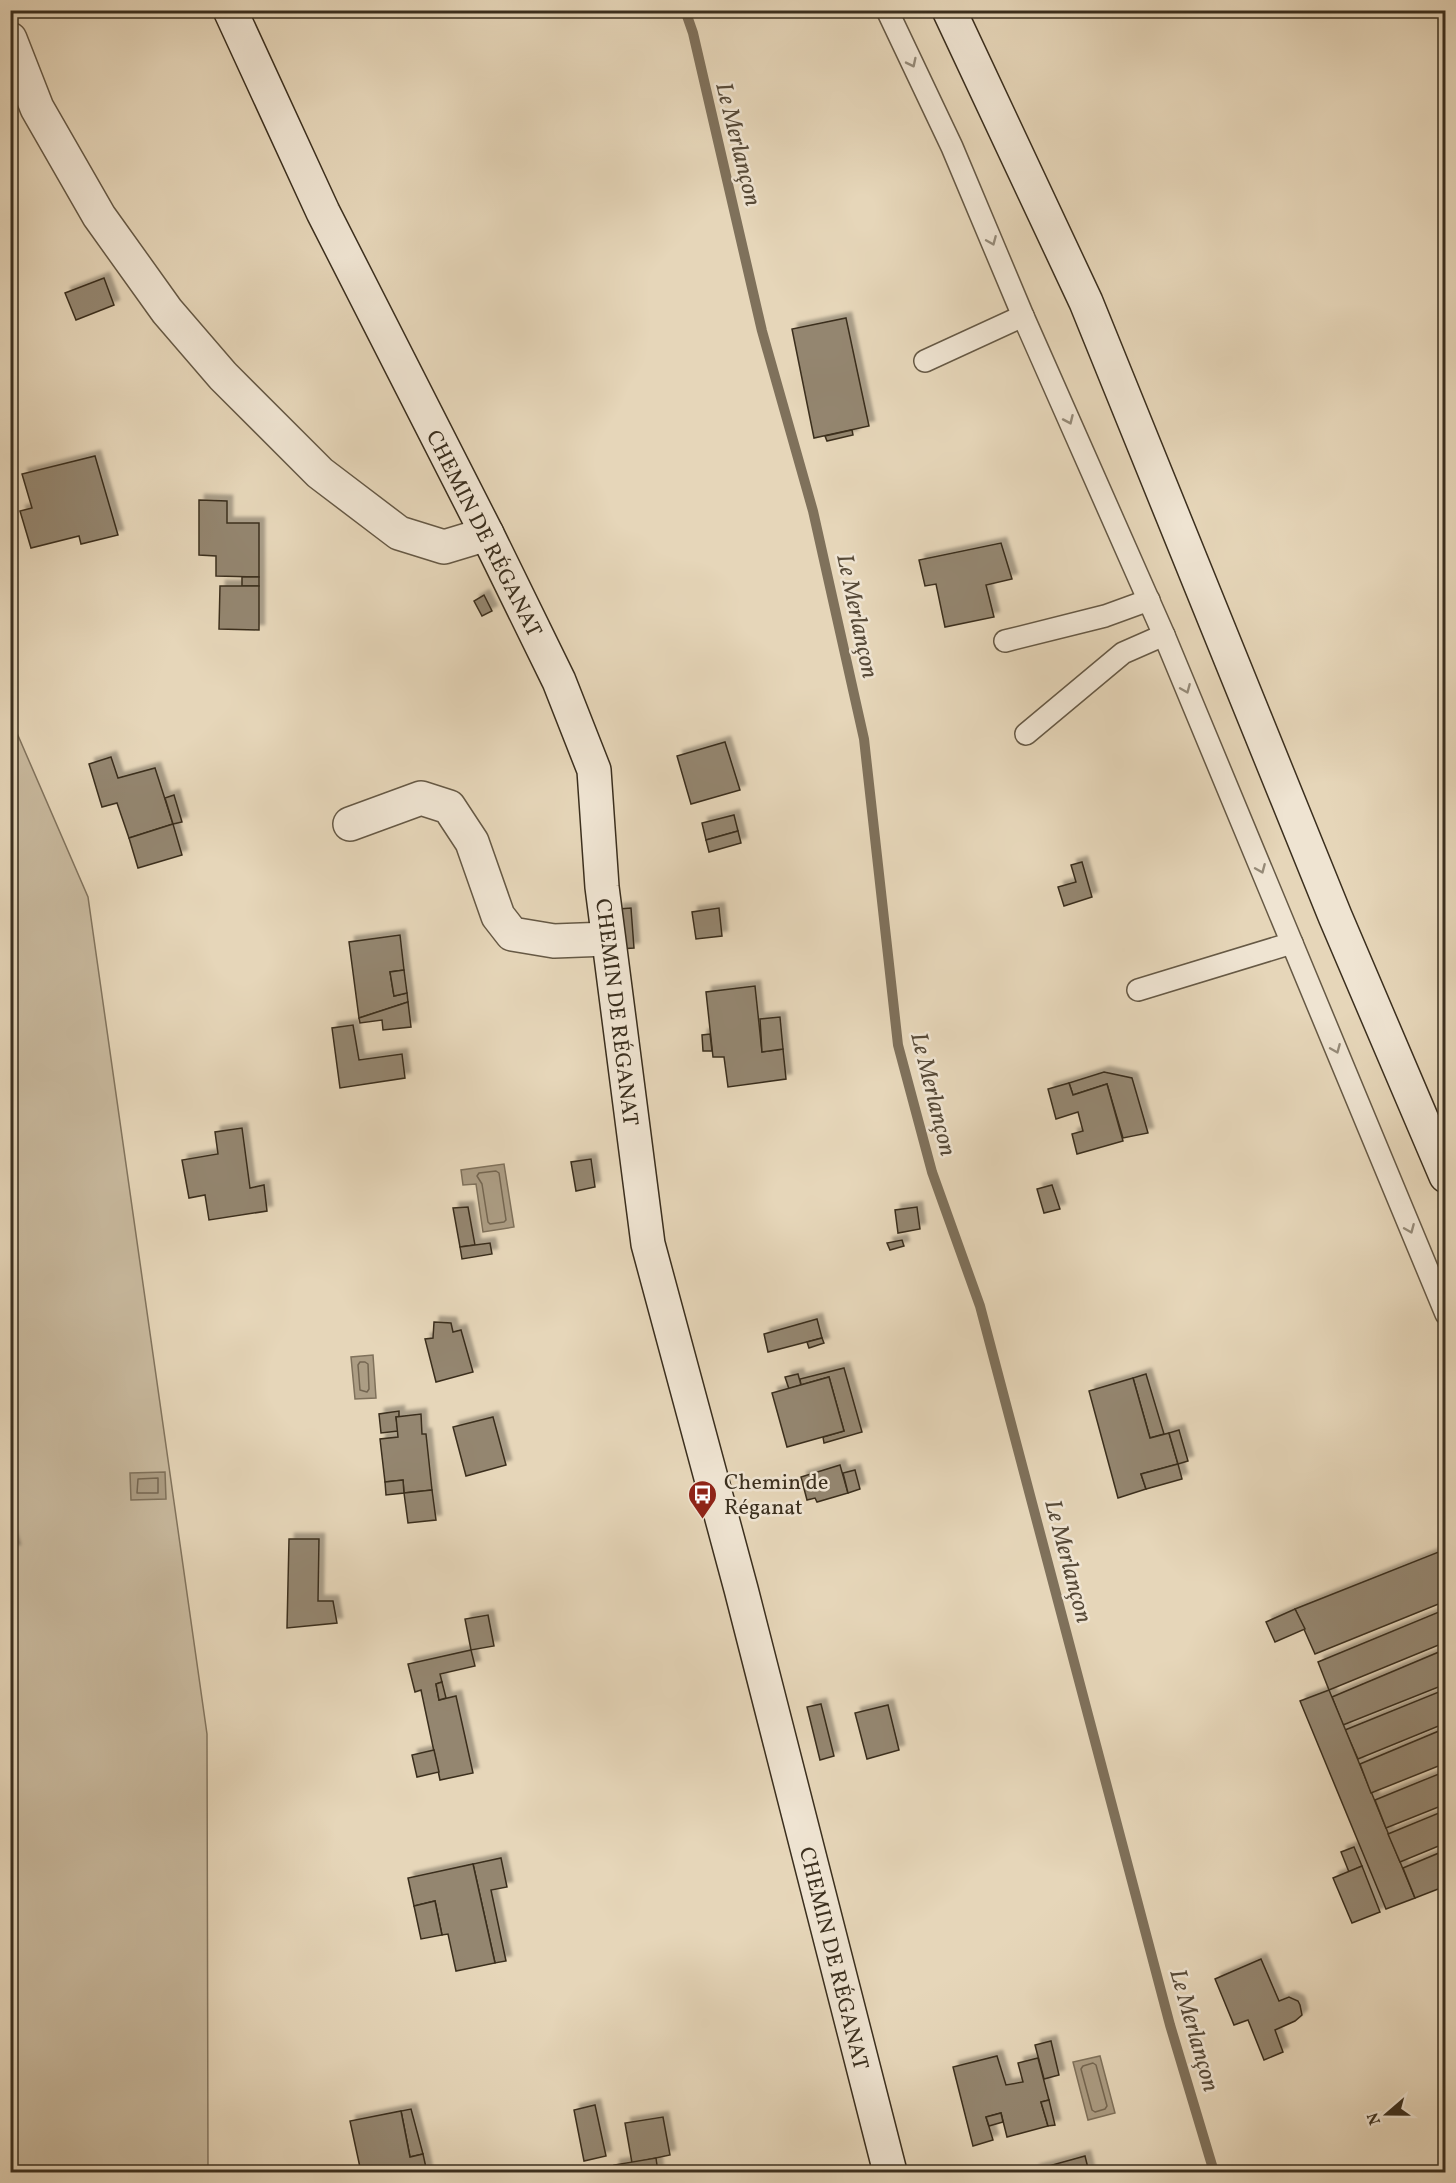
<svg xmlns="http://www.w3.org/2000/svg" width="1456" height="2183" viewBox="0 0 1456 2183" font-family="Vollkorn,serif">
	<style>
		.green { fill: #c9ba9f; stroke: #82745e; stroke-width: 1.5 }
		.water { fill: #ac9d84; stroke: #7f715b; stroke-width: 1.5 }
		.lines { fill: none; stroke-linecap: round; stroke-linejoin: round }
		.shore { stroke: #746651; stroke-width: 1.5 }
		.stream { stroke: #7f715b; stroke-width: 10 }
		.building { fill: #94866f; stroke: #3b2f1e; stroke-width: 1.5; filter: url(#shadow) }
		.lane-casing { stroke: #665945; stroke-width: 24 }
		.street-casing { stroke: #665945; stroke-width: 36 }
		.secondary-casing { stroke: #3b2f1e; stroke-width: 36 }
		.lane { stroke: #efe4d2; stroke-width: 21 }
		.street { stroke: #efe4d2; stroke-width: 33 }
		.secondary { stroke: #efe4d2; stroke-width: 33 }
		.oneway { stroke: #958a78 }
		.labels { text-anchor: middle; stroke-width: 5; stroke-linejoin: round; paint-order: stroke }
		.street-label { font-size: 22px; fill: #3b2f1e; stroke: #efe4d2 }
		.poi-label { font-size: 22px; fill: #3b2f1e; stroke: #efe4d2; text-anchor: start }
		.water-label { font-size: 24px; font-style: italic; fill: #574a38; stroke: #efe4d2 }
	</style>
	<defs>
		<filter id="shadow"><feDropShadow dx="5.5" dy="-5.5" stdDeviation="1.5" flood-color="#0004"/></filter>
	</defs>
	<rect width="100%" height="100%" fill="#e6d6b9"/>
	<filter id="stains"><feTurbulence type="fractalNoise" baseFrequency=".00333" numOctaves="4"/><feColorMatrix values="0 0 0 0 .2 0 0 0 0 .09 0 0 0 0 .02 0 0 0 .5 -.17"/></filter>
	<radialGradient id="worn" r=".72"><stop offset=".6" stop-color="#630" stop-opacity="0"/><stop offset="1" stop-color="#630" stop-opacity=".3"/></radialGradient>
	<!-- green -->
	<polygon class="green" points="10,717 88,897 207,1734 208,2172 11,2172"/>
	<!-- water -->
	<g class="water">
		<polygon points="504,1164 514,1227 483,1232 476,1184 463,1185 461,1170"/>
		<polygon points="373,1355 376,1398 355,1399 351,1357"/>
		<polygon points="165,1472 166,1499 131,1500 130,1473"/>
		<polygon points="1100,2056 1115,2113 1088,2120 1073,2062"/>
	</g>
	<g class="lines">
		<!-- shore -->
		<g class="shore">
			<polygon points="496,1171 499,1173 506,1220 504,1222 490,1224 488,1222 482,1184 477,1176 479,1173"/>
			<polygon points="360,1362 365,1362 368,1364 369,1389 367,1392 360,1390 358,1365"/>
			<polygon points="158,1478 158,1493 137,1493 138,1479"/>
			<polygon points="1093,2063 1096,2065 1107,2106 1105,2109 1095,2112 1092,2110 1081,2069 1083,2066"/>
		</g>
		<!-- stream -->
		<polyline class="stream" points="685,10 693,33 762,331 813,511 864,739 898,1045 932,1172 980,1306 1170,2025 1214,2172"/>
	</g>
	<!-- building -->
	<g class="building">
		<polygon points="104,278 114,305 76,320 65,293"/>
		<polygon points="846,318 869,426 814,438 792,329"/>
		<polygon points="852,430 853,435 827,441 825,436"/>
		<polygon points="95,456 118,535 81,544 79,536 31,548 20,511 32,508 22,474"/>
		<polygon points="199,500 227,501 227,523 259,523 259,577 216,576 216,556 199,555"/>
		<polygon points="1001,543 1012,579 986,585 994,617 945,627 936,584 925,586 919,560"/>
		<rect x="242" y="577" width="17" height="9"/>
		<polygon points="220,586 259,586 259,630 219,629"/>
		<polygon points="484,595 492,611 482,616 474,601"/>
		<polygon points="725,742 740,790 691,804 677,756"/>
		<polygon points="111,757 118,778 155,768 173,824 129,838 117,803 102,807 89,764"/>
		<polygon points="174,795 182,822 173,824 165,798"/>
		<polygon points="734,815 738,831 706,840 702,823"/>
		<polygon points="173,824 182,855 138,868 129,838"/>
		<polygon points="738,831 741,843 709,852 706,840"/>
		<polygon points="1082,862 1092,897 1064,906 1058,887 1076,882 1071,865"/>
		<polygon points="631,908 634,948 619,949 618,909"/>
		<polygon points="719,908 722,936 696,939 692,912"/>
		<polygon points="400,935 404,970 390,972 394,996 407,993 408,1002 359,1018 349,942"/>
		<polygon points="404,970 407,993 394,996 390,972"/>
		<polygon points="755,986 762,1052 783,1049 786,1079 728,1087 724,1057 713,1057 706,992"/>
		<polygon points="408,1002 411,1027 383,1030 382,1020 360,1023 359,1018"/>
		<polygon points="780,1017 783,1049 762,1052 760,1019"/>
		<polygon points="353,1025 359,1060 402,1054 405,1078 340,1088 332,1028"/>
		<polygon points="710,1034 712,1051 703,1051 702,1035"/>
		<polygon points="1104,1072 1132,1078 1148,1133 1123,1138 1107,1084 1073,1095 1069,1083"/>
		<polygon points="1069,1083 1073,1095 1107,1084 1123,1141 1077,1154 1072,1134 1083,1131 1078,1112 1056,1119 1048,1089"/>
		<polygon points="242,1128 250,1188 264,1185 267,1211 209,1220 205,1195 189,1198 182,1160 218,1154 215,1132"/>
		<polygon points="591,1159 595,1187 576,1191 571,1162"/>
		<polygon points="1052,1185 1060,1209 1044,1213 1037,1189"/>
		<polygon points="468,1207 475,1245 460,1247 453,1208"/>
		<polygon points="917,1207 920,1229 898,1233 895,1210"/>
		<polygon points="902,1240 904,1246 890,1250 887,1243"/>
		<polygon points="490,1243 492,1254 462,1259 460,1247"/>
		<polygon points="817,1319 822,1338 768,1352 764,1334"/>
		<polygon points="434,1322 451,1323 453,1332 461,1330 473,1372 436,1382 425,1339 433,1338"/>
		<polygon points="822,1338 824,1343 809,1348 807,1342"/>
		<polygon points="844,1368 862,1432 824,1443 823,1437 844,1431 829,1377 801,1385 800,1379"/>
		<polygon points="798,1374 801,1385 789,1389 785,1377"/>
		<polygon points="1146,1374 1164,1434 1150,1438 1133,1378"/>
		<polygon points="829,1377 844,1431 787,1447 772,1393"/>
		<polygon points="1133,1378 1150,1438 1169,1433 1178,1464 1141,1474 1146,1489 1118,1498 1089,1391"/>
		<polygon points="399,1411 399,1417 396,1417 398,1431 381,1433 379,1414"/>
		<polygon points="421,1414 422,1434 426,1434 432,1490 404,1493 403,1480 385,1482 380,1439 398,1437 396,1417"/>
		<polygon points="493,1417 506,1465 466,1476 453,1427"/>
		<polygon points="1179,1430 1188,1461 1178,1464 1169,1433"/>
		<polygon points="1178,1464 1182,1479 1146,1489 1141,1474"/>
		<polygon points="840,1465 848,1493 817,1502 815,1498 807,1500 801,1477"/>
		<polygon points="855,1470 860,1489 848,1493 843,1473"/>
		<polygon points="403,1480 404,1493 386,1495 385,1482"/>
		<polygon points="432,1490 436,1520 408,1523 404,1493"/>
		<polygon points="10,1534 15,1550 10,1550"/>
		<polygon points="289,1539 319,1539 318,1601 333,1601 337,1623 287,1628"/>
		<polygon points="1446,1549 1446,1601 1315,1654 1295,1609"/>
		<polygon points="1295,1609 1305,1629 1275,1642 1266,1622"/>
		<polygon points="1446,1609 1446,1642 1329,1690 1318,1662"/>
		<polygon points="488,1615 494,1646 471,1650 465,1619"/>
		<polygon points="1446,1649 1446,1684 1343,1725 1332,1697"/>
		<polygon points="471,1650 475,1666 440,1674 442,1682 436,1684 439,1700 456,1696 473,1773 440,1780 421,1690 415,1692 408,1664"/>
		<polygon points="442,1682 446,1698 439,1700 436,1684"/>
		<polygon points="1446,1689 1446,1723 1358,1759 1345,1730"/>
		<polygon points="1329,1690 1415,1898 1386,1909 1300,1701"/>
		<polygon points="821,1704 834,1756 820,1760 807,1707"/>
		<polygon points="888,1705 899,1750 867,1759 855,1713"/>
		<polygon points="1446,1728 1446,1763 1371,1793 1360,1764"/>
		<polygon points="434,1750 439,1772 417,1777 412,1755"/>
		<polygon points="1446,1771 1446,1804 1386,1828 1375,1800"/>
		<polygon points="1446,1810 1446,1843 1400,1862 1388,1834"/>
		<polygon points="1354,1847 1362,1866 1349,1872 1341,1852"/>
		<polygon points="1446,1850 1446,1886 1415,1898 1403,1868"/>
		<polygon points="501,1858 507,1887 491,1890 506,1961 495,1963 473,1864"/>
		<polygon points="473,1864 495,1963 456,1971 448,1934 442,1935 435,1901 414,1906 408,1878"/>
		<polygon points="1362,1866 1380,1912 1352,1923 1333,1878"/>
		<polygon points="435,1901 442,1935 421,1939 414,1906"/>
		<polygon points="1261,1959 1279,2001 1289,1997 1298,2001 1300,2005 1302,2015 1295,2021 1275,2030 1283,2052 1264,2060 1248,2020 1234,2025 1215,1979"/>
		<polygon points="1051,2041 1059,2075 1044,2079 1035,2045"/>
		<polygon points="997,2056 1006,2085 1023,2082 1018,2063 1038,2058 1049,2100 1041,2102 1048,2126 1007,2137 1001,2113 986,2117 993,2140 973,2146 953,2067"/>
		<polygon points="1049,2100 1055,2125 1048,2126 1041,2102"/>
		<polygon points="595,2105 606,2156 584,2161 574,2110"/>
		<polygon points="411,2109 423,2154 410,2157 401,2111"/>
		<polygon points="401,2111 410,2157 423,2154 427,2172 361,2172 350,2121"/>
		<polygon points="1001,2113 1003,2122 989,2126 986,2117"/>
		<polygon points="663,2117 670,2155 632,2163 625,2123"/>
		<polygon points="1085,2156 1089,2172 1034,2172 1034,2170"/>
		<polygon points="656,2158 658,2172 615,2172 614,2165"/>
	</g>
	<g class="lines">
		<defs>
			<g id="lane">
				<polyline points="887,10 952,147 1023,316 1164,635 1446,1314"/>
				<polyline points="925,361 1023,316"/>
				<polyline points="1005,641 1105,616 1149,600"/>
				<polyline points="1026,734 1123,653 1164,635"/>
				<polyline points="1138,990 1292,943"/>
			</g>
			<g id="street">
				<polyline points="10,39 37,108 99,216 167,311 223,376 320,473 399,533 444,547 487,534"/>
				<polyline points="350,824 421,798 449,807 472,842 498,916 512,934 554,941 608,939"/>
			</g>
			<g id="secondary">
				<polyline points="230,10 323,212 487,534 559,681 594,770 602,887 648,1244 741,1589 890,2172"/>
				<polyline points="949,10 1086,302 1335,916 1446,1176"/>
			</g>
		</defs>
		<!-- lane casing -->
		<use href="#lane" class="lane-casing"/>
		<!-- street casing -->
		<use href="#street" class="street-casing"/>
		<!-- secondary casing -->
		<use href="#secondary" class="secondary-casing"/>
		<!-- lane -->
		<use href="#lane" class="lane"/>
		<!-- street -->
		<use href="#street" class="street"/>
		<!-- secondary -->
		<use href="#secondary" class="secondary"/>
	</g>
	<!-- one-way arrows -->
	<defs><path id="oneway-chevron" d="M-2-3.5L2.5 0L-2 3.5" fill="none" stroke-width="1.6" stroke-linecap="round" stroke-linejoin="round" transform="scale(1.5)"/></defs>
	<g class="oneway">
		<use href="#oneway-chevron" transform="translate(912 63) rotate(64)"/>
		<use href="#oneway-chevron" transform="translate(992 241) rotate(67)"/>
		<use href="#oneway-chevron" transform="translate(1069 420) rotate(66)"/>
		<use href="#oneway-chevron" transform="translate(1186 689) rotate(67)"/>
		<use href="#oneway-chevron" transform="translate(1261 869) rotate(67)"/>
		<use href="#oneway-chevron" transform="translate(1336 1049) rotate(67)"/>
		<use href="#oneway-chevron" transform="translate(1410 1229) rotate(67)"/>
	</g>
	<!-- icons -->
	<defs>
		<symbol id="bus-pin" viewBox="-11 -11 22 30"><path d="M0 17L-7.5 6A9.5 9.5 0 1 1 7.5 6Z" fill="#8f2418" stroke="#efe4d2"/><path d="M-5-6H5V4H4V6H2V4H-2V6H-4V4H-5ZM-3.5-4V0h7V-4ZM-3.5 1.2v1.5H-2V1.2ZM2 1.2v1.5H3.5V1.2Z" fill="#fff"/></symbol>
	</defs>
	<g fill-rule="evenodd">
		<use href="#bus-pin" x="686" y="1478" width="33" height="45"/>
	</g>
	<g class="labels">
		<!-- street labels -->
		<g class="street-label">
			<text transform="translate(485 533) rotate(63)" y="8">CHEMIN DE RÉGANAT</text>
			<text transform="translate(618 1012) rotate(83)" y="8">CHEMIN DE RÉGANAT</text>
			<text transform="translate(835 1958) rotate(76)" y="8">CHEMIN DE RÉGANAT</text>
		</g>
		<!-- poi labels -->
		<g class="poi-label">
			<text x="724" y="1489">Chemin de<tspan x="724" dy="25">Réganat</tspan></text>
		</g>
		<!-- water labels -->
		<g class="water-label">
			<text transform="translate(739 144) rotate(76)" y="8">Le Merlançon</text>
			<text transform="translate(858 616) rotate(78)" y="8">Le Merlançon</text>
			<text transform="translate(934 1094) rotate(76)" y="8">Le Merlançon</text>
			<text transform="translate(1069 1561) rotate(75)" y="8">Le Merlançon</text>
			<text transform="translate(1195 2030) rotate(74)" y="8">Le Merlançon</text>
		</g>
	</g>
	<!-- margin -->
	<rect width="1456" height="2183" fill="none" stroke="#e6d6b9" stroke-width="36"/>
	<rect x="12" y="12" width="1432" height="2159" fill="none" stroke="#3b2f1e" stroke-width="3"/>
	<rect x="18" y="18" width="1420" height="2147" fill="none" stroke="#3b2f1e" stroke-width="1.5"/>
	<!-- north arrow -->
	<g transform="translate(1387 2114) rotate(250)" stroke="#efe4d2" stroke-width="4.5" paint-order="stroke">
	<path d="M0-4.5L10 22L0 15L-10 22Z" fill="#3b2f1e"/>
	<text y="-9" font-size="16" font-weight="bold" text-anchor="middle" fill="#3b2f1e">N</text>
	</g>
	<rect width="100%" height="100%" filter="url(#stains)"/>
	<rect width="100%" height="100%" fill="url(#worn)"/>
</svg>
